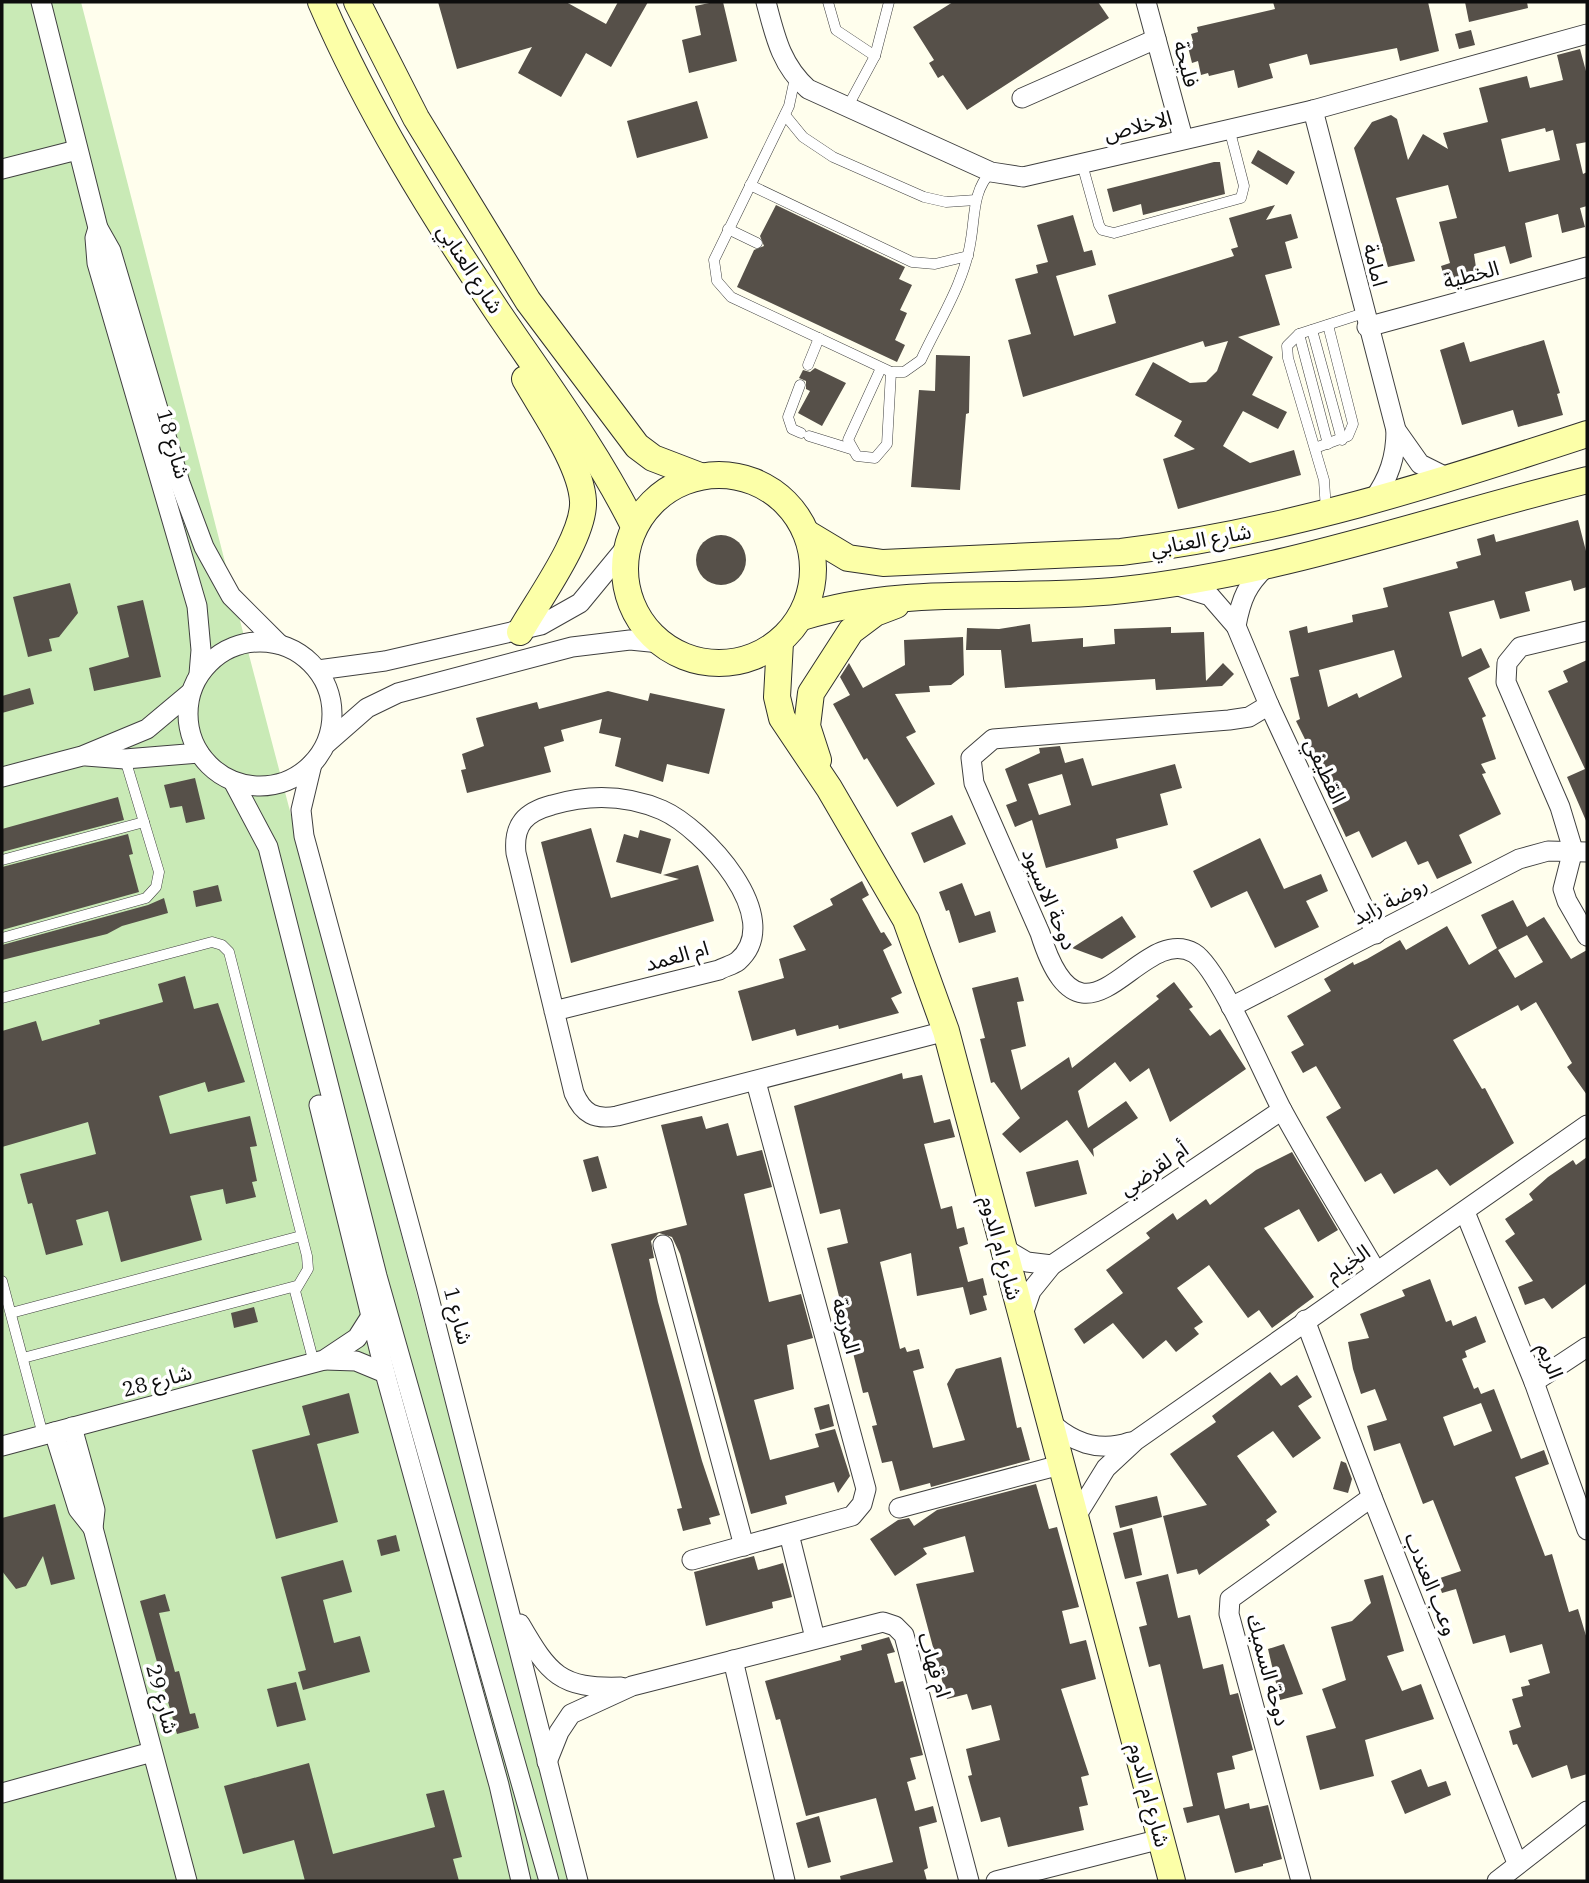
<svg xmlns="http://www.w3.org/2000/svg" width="1589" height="1883" viewBox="0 0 1589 1883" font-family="'IBM Plex Serif','Noto Sans Arabic',serif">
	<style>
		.green { fill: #c9eab6 }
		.building { fill: #565049; fill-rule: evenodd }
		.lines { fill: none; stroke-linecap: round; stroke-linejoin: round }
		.lane-casing { stroke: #404040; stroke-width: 11 }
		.street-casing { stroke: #404040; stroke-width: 21 }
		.secondary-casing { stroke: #2f2f2f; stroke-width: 28 }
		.lane { stroke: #fff; stroke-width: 10 }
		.street { stroke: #fff; stroke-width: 19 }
		.secondary { stroke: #fcffa8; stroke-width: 26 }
		.labels { text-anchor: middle; stroke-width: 7; stroke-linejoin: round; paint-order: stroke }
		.street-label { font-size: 21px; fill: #0d0d0d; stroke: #fff }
	</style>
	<rect width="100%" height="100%" fill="#fffeed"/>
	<!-- green -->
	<polygon class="green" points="2,2 81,2 244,636 571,1881 2,1881"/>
	<!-- building -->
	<g class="building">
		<polygon points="438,2 566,2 606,24 618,2 648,2 611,67 586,53 561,97 518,73 532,47 457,69"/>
		<polygon points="714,2 723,2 737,61 689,73 682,40 701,35 695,6"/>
		<polygon points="953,2 1098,2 1109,18 967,110 943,75 938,78 929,63 934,60 913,27"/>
		<polygon points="1273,2 1428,2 1439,51 1400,61 1397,48 1310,65 1307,54 1269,64 1273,78 1238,88 1234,70 1209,76 1208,73 1201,75 1198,61 1192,63 1187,43 1193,41 1191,34 1198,32 1197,27 1275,9"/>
		<polygon points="1465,2 1527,2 1528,8 1469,22"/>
		<polygon points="1471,30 1475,45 1459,49 1455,34"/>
		<path d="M1580 49 1587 75V142L1576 144 1583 174 1587 172V206L1580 208 1585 227 1562 233 1558 214 1525 223 1532 257 1510 264 1505 246 1474 254 1478 281 1448 290 1441 266 1450 263 1439 222 1457 218 1448 185 1396 198 1415 261 1388 267 1354 148 1372 122 1391 115 1397 119 1408 160 1423 134 1448 149 1443 133 1488 122 1479 88 1527 76 1530 88 1563 80 1557 55ZM1545 128 1546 132 1553 130 1560 160 1509 172 1501 139Z"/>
		<polygon points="697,101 708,138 637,158 627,121"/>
		<polygon points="1258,150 1295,172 1287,185 1251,163"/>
		<polygon points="1214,162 1220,162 1225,194 1143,215 1141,204 1113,212 1107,189"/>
		<polygon points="776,205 905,267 899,279 912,285 900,310 907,313 895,340 905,345 897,362 737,287 754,250 764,246 760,236"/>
		<polygon points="1275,205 1266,220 1291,214 1298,238 1285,242 1292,268 1265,275 1280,325 1238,337 1273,357 1252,395 1287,412 1278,429 1243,411 1223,446 1250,463 1294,450 1301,475 1178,509 1163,459 1195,449 1174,436 1182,421 1135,395 1153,362 1190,383 1206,382 1217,371 1228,341 1205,347 1203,341 1023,397 1008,340 1031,334 1015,279 1038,273 1036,265 1048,262 1037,225 1073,215 1084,252 1092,250 1096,265 1056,276 1074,336 1116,323 1108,295 1234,256 1231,249 1238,247 1229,218"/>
		<polygon points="1544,340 1560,393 1557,394 1563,415 1518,427 1513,410 1462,425 1440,350 1464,342 1470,362"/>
		<polygon points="936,355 970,356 969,413 966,414 960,490 911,487 919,390 935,391"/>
		<polygon points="815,368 846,383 822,426 798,413 810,391 806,389 806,381 799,378 803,370 810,372"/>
		<path d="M1578 520 1587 555V587L1574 591 1571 580 1525 592 1530 611 1500 619 1494 600 1449 612 1462 657 1481 648 1490 667 1468 678 1486 716 1482 718 1496 759 1481 764 1486 773 1482 774 1501 814 1459 835 1472 863 1437 879 1428 861 1418 865 1406 841 1372 858 1359 831 1346 837 1332 807 1337 804 1296 721 1300 719 1290 678 1299 676 1289 631 1307 626 1308 633 1353 622 1352 615 1388 607 1383 588 1458 568 1456 562 1481 555 1477 539 1494 534 1496 542ZM1394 650 1402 677 1359 698 1357 693 1328 707 1319 670Z"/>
		<circle cx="721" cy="560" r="25"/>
		<polygon points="70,583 78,613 59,637 49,639 52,651 28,657 13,597"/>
		<polygon points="143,600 161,677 94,691 89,668 129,657 117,606"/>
		<polygon points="1030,624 1032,642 1083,638 1083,647 1115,644 1114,629 1171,627 1171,633 1204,632 1206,681 1223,663 1234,674 1222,686 1156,690 1155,679 1005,688 1001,650 966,650 967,628 999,629"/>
		<polygon points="963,637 964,675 951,685 929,686 930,692 895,694 916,732 906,737 935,784 897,807 867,758 864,760 833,704 850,695 840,677 849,663 863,688 905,665 904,640"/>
		<polygon points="1587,660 1587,823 1567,777 1585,769 1548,691 1568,682 1563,671"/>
		<polygon points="30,688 34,704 2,713 2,696"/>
		<polygon points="608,691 648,701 650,693 725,709 709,774 667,764 663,782 615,766 621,738 599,733 602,719 561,730 564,741 544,747 551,772 467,793 461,770 466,769 462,754 484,746 476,718 537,702 539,709"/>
		<path d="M1060 746 1065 763 1083 758 1092 786 1175 764 1182 788 1160 794 1168 825 1116 839 1118 848 1046 868 1032 820 1015 827 1006 805 1017 801 1005 769 1040 753 1039 748ZM1062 774 1071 805 1039 815 1028 784Z"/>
		<polygon points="195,778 205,819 186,823 182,806 170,808 164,785"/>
		<polygon points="118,797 124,820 2,852 2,829"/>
		<polygon points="952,815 966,844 924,863 911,833"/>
		<polygon points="591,828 611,898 679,879 663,875 698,865 714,921 571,963 541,842"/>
		<polygon points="640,830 671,839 661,874 616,862 624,834 638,838"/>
		<polygon points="128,834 133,854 129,855 139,892 2,930 2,867"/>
		<polygon points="1260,838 1284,889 1321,874 1328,891 1306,901 1319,927 1275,948 1247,891 1211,908 1193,871"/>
		<polygon points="862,881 869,895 862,899 881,933 884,932 892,945 883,950 902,993 891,998 899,1013 839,1029 838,1025 797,1036 795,1029 752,1041 738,991 784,978 779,959 806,950 793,926 833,905 830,899"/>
		<polygon points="962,883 975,916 990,911 996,932 959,943 949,910 946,911 939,892"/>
		<polygon points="218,885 222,901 196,907 193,891"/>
		<polygon points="164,898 168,913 122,926 107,934 2,960 2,945 148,905"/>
		<path d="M1513 900 1527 927 1544 917 1571 959 1587 950V1095L1567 1067 1572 1063 1536 1002 1521 1011 1518 1005 1453 1040 1482 1089 1485 1088 1514 1143 1450 1186 1437 1169 1394 1194 1381 1173 1365 1182 1326 1117 1341 1108 1316 1066 1303 1073 1291 1052 1304 1045 1287 1016 1331 991 1324 979 1353 962 1354 965 1367 959 1400 940 1406 950 1447 926 1469 965 1497 948 1481 915ZM1527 935 1543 962 1515 978 1498 950Z"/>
		<polygon points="1122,916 1136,937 1102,959 1072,948"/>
		<polygon points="185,976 194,1009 218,1003 245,1082 208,1092 205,1082 159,1096 170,1134 250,1116 257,1146 250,1147 257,1181 252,1182 256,1197 226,1204 223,1189 190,1196 202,1240 121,1262 108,1211 76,1220 83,1245 46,1255 32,1203 28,1204 20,1174 96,1154 88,1122 2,1147 2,1031 36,1021 42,1041 100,1024 99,1020 163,1002 158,984"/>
		<polygon points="1018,977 1024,1001 1017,1002 1026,1046 1011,1050 1021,1090 1069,1057 1072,1068 1159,999 1156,996 1174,982 1193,1007 1189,1009 1210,1036 1220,1029 1246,1069 1170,1122 1149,1068 1130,1082 1115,1062 1078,1091 1088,1128 1126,1101 1138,1118 1093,1149 1094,1157 1067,1120 1020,1153 1002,1134 1020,1118 994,1082 991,1083 980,1039 985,1038 972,988"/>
		<polygon points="902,1073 903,1079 922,1075 934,1123 950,1119 955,1137 924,1144 941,1209 952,1206 957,1229 964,1227 968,1244 959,1247 968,1282 983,1278 987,1295 983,1296 987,1310 970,1315 963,1287 917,1296 911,1253 880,1262 900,1349 905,1347 907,1352 919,1349 924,1368 913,1371 933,1448 965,1440 947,1384 956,1369 1001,1357 1017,1428 1021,1427 1030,1460 931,1487 930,1483 900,1491 892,1461 882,1463 872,1426 877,1425 868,1392 863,1393 827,1248 848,1243 840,1209 820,1214 794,1106"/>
		<polygon points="702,1116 706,1129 728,1123 737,1156 762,1150 772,1187 744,1194 769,1302 801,1294 813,1338 787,1345 794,1389 754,1400 770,1460 819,1447 815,1434 835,1429 850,1476 838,1493 834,1482 785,1496 787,1504 751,1514 680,1254 672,1237 659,1233 651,1241 654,1258 649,1259 658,1302 702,1461 720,1515 709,1518 711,1524 683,1531 677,1509 682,1508 611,1244 687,1225 661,1125"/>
		<polygon points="1292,1152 1338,1230 1318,1242 1299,1209 1264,1228 1314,1297 1272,1328 1259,1310 1248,1318 1209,1265 1177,1288 1203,1322 1194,1328 1199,1334 1176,1352 1166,1340 1143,1359 1113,1323 1084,1344 1074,1329 1123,1293 1106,1270 1150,1238 1146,1233 1173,1213 1177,1220 1206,1199 1210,1205 1256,1170"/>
		<polygon points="598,1156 607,1188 592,1192 583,1160"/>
		<polygon points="1587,1157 1587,1283 1552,1309 1544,1298 1525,1305 1518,1287 1533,1281 1505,1241 1515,1234 1505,1219 1533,1200 1529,1194 1548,1177 1573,1160 1576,1165"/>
		<polygon points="1078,1160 1087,1194 1035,1207 1026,1172"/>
		<path d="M1430 1279 1446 1322 1451 1320 1453 1326 1476 1316 1486 1342 1465 1351 1467 1357 1462 1359 1474 1389 1478 1387 1481 1394 1494 1389 1521 1459 1544 1450 1549 1464 1515 1477 1545 1556 1552 1554 1569 1612 1578 1609 1587 1639V1774L1571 1779 1567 1765 1532 1778 1517 1744 1513 1745 1509 1731 1521 1727 1512 1699 1523 1696 1521 1687 1530 1685 1528 1680 1550 1673 1542 1644 1510 1653 1505 1635 1473 1644 1456 1589 1442 1593 1437 1579 1461 1571 1433 1500 1423 1504 1400 1443 1374 1451 1367 1426 1387 1420 1375 1389 1361 1394 1353 1369 1348 1342 1369 1338 1360 1314 1405 1296 1402 1290ZM1481 1403 1492 1431 1454 1446 1443 1417Z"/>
		<polygon points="254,1307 258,1322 234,1328 231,1313"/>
		<polygon points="1270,1372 1281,1386 1297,1375 1312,1397 1298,1406 1321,1438 1293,1458 1273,1431 1237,1456 1277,1512 1266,1520 1270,1525 1199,1575 1197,1569 1177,1574 1163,1516 1207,1505 1170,1454 1216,1422 1212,1416"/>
		<polygon points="349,1393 359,1433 317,1444 338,1522 276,1539 252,1450 310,1435 302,1406"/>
		<polygon points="829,1404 834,1426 820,1430 814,1408"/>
		<polygon points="1341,1461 1346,1463 1352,1479 1348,1493 1333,1489"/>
		<polygon points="1036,1484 1049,1529 1057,1527 1079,1607 1062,1611 1070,1644 1086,1640 1096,1679 1061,1689 1089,1775 1081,1777 1088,1805 1079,1807 1084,1830 1008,1847 1000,1817 981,1822 968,1776 972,1775 966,1749 1000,1740 991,1705 972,1710 967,1694 947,1699 916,1584 974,1572 965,1536 923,1548 927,1554 895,1576 870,1539 898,1520 909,1518 914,1526 937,1510"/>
		<polygon points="1157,1496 1162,1517 1120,1528 1115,1506"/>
		<polygon points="55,1504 75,1579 51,1585 43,1556 26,1586 16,1589 2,1571 2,1518"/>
		<polygon points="1132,1528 1142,1575 1125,1579 1113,1533"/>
		<polygon points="396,1535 400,1551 381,1556 377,1540"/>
		<polygon points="754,1556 758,1570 783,1563 792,1597 772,1602 773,1608 706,1626 694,1572"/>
		<polygon points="343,1560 352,1592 323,1600 334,1643 360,1636 370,1672 303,1690 298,1672 306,1670 281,1577"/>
		<polygon points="1168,1574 1178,1618 1190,1615 1203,1669 1223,1664 1230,1695 1238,1693 1253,1750 1232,1756 1235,1769 1217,1773 1225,1809 1249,1803 1250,1809 1268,1805 1282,1859 1263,1864 1263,1866 1235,1873 1219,1815 1187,1823 1183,1808 1193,1806 1160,1664 1149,1667 1139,1627 1147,1625 1136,1582"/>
		<polygon points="1383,1575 1404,1651 1387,1656 1402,1691 1421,1684 1434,1719 1365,1740 1374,1776 1320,1790 1306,1736 1336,1728 1322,1689 1346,1680 1331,1627 1352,1621 1371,1603 1364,1580"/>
		<polygon points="165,1594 170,1611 159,1613 175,1672 179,1671 190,1714 195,1713 199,1728 177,1734 140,1601"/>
		<polygon points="889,1637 895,1652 887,1654 895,1683 903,1681 923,1755 910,1758 916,1779 907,1782 915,1811 933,1806 937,1822 919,1827 928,1868 924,1870 927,1881 841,1881 840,1876 893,1862 876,1798 806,1816 780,1719 776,1720 765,1681 841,1660 840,1656 862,1650 861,1645"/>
		<polygon points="1284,1644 1303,1694 1280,1700 1268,1649"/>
		<polygon points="296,1682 306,1720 277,1727 267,1689"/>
		<polygon points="309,1763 333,1854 435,1827 426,1794 444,1790 462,1857 453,1859 459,1881 305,1881 294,1840 243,1854 224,1786"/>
		<polygon points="1421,1769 1428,1787 1446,1781 1451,1795 1405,1814 1391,1781"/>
		<polygon points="819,1816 831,1862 808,1868 796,1823"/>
	</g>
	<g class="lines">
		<defs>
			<g id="lane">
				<polyline points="828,2 836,30 875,56"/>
				<path d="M795 78 789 106 714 260 717 281 731 297 891 372H904L921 360C939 321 965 282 971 239 975 215 973 190 991 172"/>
				<polyline points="847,108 875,56 889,2"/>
				<polyline points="785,115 803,137 833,157 924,197 946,202 976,200"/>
				<polyline points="1082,164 1099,225 1102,230 1114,233 1241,198 1244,186 1229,128"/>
				<polyline points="750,185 912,262 935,264 968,256"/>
				<polyline points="728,229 757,243"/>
				<polyline points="1312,330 1342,440"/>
				<polyline points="1299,334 1328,444"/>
				<polyline points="808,365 819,338"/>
				<polyline points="881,368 848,440 857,456 875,458 887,444 891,372"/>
				<polyline points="800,385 788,417 792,429 801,433"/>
				<polyline points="809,436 851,449"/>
				<polyline points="1315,448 1348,436 1353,424 1328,325"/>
				<polyline points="1326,510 1324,480 1288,358 1287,346 1299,334 1364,313"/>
				<polyline points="2,860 144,822"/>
				<polyline points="2,938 146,898 156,887 159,872 125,759"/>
				<polyline points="2,998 212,942 222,945 229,952 307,1256 308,1269 295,1291 314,1363"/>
				<polyline points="2,1281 43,1435"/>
				<polyline points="11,1313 301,1236"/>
				<polyline points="23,1358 296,1286"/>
			</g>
			<g id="street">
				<polyline points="41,2 98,228 111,251 180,483 204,547 231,596 279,644"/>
				<path d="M766 2C775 36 781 65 808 89L991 172 1023 177 1313 110 1587 34"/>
				<polyline points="1146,2 1183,138"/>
				<polyline points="1022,98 1156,39"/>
				<polyline points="1313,110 1396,430 1420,464 1450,479"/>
				<polyline points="2,169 77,150"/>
				<polyline points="98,228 95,238 97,263 197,606 201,650 199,674"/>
				<polyline points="1367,327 1587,267"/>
				<path d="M1373 500C1389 478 1396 457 1396 430"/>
				<polyline points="1178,586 1210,596 1236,626 1269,705 1376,934"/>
				<path d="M1236 626C1241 599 1247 584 1268 565"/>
				<polyline points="1587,631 1520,647 1507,663 1506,682 1560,807 1573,850 1563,889 1567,901 1587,936"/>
				<circle cx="260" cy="714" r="72"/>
				<polyline points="318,670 385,661 541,625 580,603 627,546"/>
				<path d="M1269 705 1249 717 1229 720 993 739 971 758 974 783 1040 933C1084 1073 1139 921 1194 953 1219 968 1266 1080 1282 1110 1312 1165 1345 1218 1376 1271"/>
				<polyline points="327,743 367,708 398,693 572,647 630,640 660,643"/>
				<polyline points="86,756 125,759 199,753"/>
				<polyline points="312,764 301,810 304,836 427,1290 578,1881"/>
				<polyline points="2,777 82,756 147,729 190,693"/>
				<polyline points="233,781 268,847 377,1276 549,1881"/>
				<polyline points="1231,1007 1519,859 1548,851 1587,852"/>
				<path d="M554 1011 719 970C724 967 733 965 738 961 787 918 703 828 662 810 627 795 589 794 552 805 526 812 513 824 516 853L574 1093C583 1114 595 1120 617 1116L946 1031"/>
				<polyline points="319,1105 385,1373 499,1785 521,1881"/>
				<polyline points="1465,1212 1534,1382 1587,1530"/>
				<polyline points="663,1245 744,1546"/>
				<polyline points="1000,1246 1027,1262 1052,1265"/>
				<polyline points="1022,1317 1031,1291 1052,1265 1282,1110"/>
				<polyline points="1305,1320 1372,1497 1517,1863"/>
				<polyline points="325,1360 356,1361 385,1373"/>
				<polyline points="1534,1382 1587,1347"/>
				<path d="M1048 1420C1071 1442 1099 1453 1130 1442"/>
				<polyline points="72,1427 95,1510 93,1528 187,1881"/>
				<polyline points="54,1432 78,1509 93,1528"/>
				<polyline points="2,1446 324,1360 357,1338 371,1316"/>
				<polyline points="899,1508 1060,1465"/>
				<polyline points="1075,1518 1106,1468 1135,1441 1587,1125"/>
				<polyline points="789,1534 815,1638"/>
				<polyline points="692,1560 852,1516 862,1504 866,1489 756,1082"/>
				<path d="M520 1624C549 1674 560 1689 621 1687"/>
				<polyline points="733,1660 785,1881"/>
				<polyline points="547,1762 559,1732 571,1714 632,1686 883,1622 895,1626 904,1635 969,1881"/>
				<polyline points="2,1793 152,1752"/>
				<polyline points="996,1881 1161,1839"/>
				<polyline points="1301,1881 1229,1614 1230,1599 1372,1497"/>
				<polyline points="1497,1881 1587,1811"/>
			</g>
			<g id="secondary">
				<path d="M321 2C368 111 431 212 497 311 545 382 596 450 634 526"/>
				<polyline points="357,2 416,118 528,301 637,446 653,458 700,476"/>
				<circle cx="719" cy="569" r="94"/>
				<path d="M808 534 848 558 883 563 1121 552C1281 533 1435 484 1587 434"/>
				<path d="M802 617C906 584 1016 602 1123 590 1281 573 1434 518 1587 480"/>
				<path d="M520 632C538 600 585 536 583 501 581 464 543 411 525 379"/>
				<polyline points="780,642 777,697 782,718 829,788 906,920 946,1031 1172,1881"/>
				<polyline points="818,760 807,726 811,693 851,631 875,613 896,605"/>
			</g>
		</defs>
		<!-- lane casing -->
		<use href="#lane" class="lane-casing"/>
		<!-- street casing -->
		<use href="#street" class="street-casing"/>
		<!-- secondary casing -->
		<use href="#secondary" class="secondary-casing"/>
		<!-- lane -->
		<use href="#lane" class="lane"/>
		<!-- street -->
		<use href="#street" class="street"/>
		<!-- secondary -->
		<use href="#secondary" class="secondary"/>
	</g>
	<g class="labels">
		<!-- street labels -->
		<g class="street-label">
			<text transform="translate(1186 64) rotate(75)" y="7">فليحة</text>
			<text transform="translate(1138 126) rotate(-14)" y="7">الاخلاص</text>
			<text transform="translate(1375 265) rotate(76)" y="7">امامة</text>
			<text transform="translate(470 269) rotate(57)" y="7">شارع العنابي</text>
			<text transform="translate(1471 275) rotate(-15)" y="7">الخطية</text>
			<text transform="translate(173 444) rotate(74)" y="7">شارع 18</text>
			<text transform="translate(1201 540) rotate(-10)" y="7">شارع العنابي</text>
			<text transform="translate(1325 771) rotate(65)" y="7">القطيفي</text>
			<text transform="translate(1049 899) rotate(67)" y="7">دوحة الاسيود</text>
			<text transform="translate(1390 901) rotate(-27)" y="7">روضة زايد</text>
			<text transform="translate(677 956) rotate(-15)" y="7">ام العمد</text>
			<text transform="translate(1154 1169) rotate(-34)" y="7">أم لقرضي</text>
			<text transform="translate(1001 1248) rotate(75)" y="7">شارع ام الدوم</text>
			<text transform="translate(1348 1263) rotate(-34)" y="7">الخيام</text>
			<text transform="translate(458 1316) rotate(75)" y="7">شارع 1</text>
			<text transform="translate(846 1326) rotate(75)" y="7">المربعة</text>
			<text transform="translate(1550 1361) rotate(69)" y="7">الريم</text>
			<text transform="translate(157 1381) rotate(-15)" y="7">شارع 28</text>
			<text transform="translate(1431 1584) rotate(68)" y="7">وعب العندب</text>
			<text transform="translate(934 1665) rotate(73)" y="7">ام قهاب</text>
			<text transform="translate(1268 1670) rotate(75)" y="7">دوحة السميك</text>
			<text transform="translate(162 1699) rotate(75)" y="7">شارع 29</text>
			<text transform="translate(1149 1795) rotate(75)" y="7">شارع ام الدوم</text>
		</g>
	</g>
	<!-- border -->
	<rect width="1589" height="1883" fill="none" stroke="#0d0d0d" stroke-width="7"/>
</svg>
